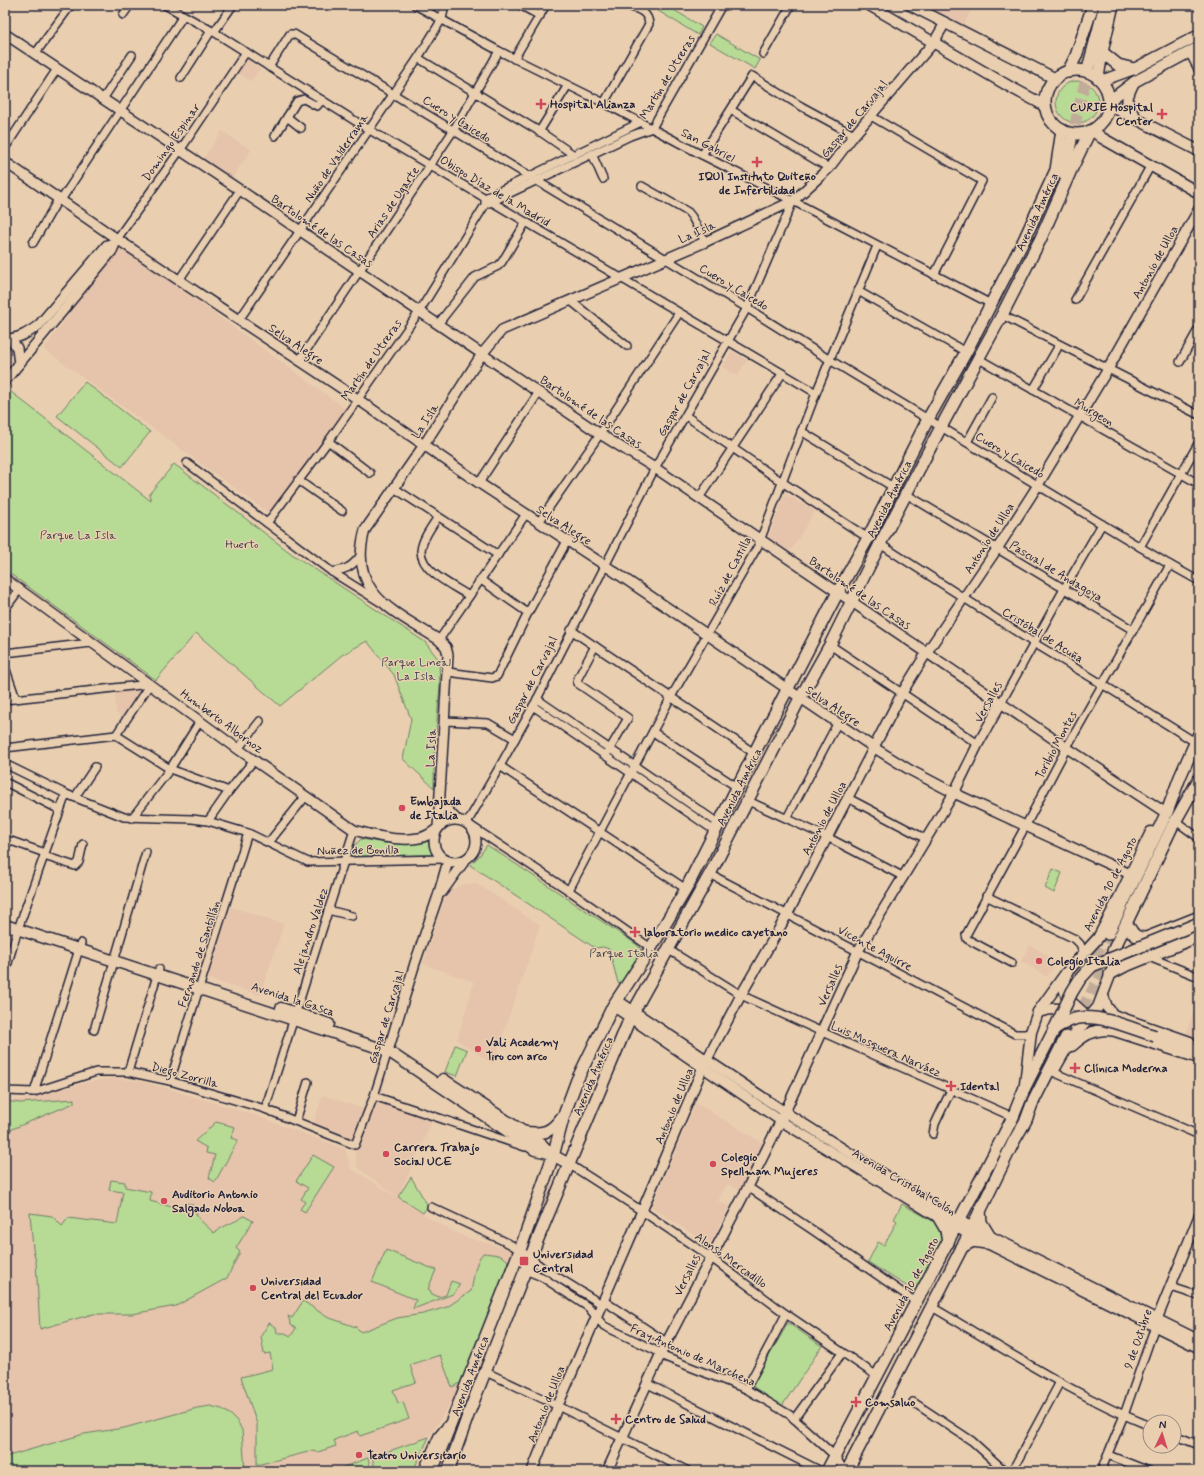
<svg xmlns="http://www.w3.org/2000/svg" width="1204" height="1476" viewBox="0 0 1204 1476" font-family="Mynerve,sans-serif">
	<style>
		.built { fill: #e6c3ab }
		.green { fill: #b7da94; stroke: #6c7e68 }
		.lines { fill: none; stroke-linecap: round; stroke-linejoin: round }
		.primary-tunnel { stroke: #c1ac99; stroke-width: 11; stroke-dasharray: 11 5.5; stroke-linecap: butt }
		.minor-casing { stroke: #22223b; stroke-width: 10 }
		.tertiary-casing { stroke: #22223b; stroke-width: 12 }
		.secondary-casing { stroke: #22223b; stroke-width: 13 }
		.primary-casing { stroke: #22223b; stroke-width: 14 }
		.minor { stroke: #e9cfb0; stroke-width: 7 }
		.tertiary { stroke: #e9cfb0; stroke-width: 9 }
		.secondary { stroke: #e9cfb0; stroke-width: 10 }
		.primary { stroke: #e9cfb0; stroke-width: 11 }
		.primary-bridge-casing { stroke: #22223b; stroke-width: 14; stroke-linecap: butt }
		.primary-bridge { stroke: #e9cfb0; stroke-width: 11 }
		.poi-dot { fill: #d1495b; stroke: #e9cfb0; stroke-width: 1.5 }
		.labels { text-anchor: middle; stroke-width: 3; stroke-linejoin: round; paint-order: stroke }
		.street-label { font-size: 12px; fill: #22223b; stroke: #e9cfb0 }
		.poi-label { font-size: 12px; font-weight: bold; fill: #22223b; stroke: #e9cfb0; text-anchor: start }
		.park-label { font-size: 12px; fill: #383e48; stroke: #e9cfb0 }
	</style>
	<rect width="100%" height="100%" fill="#e9cfb0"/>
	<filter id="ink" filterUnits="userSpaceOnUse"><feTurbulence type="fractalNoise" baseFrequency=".025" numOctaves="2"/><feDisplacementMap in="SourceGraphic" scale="8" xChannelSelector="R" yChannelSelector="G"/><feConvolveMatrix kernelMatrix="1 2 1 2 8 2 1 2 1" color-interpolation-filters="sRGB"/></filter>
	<g filter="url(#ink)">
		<!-- built -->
		<g class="built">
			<polygon points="936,5 974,5 964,25 933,11"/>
			<polygon points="247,60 260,69 251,81 238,73"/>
			<polygon points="222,131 251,150 232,178 203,159"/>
			<polygon points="120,245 346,409 269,513 44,349"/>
			<polygon points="732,351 747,360 737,376 722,367"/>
			<polygon points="785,494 815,511 789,553 770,540 769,536"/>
			<polygon points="136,691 139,694 123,717 116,713 115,693"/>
			<polygon points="463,884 477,884 540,925 493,1064 457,1040 474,982 423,964 445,897 450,891"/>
			<polygon points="231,907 284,924 260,995 209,979 209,976"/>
			<polygon points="1030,945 1057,961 1047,977 1021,961"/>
			<polygon points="1195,1006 1199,1007 1199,1039 1186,1034"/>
			<polygon points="115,1078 145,1082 248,1113 345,1149 351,1169 389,1192 407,1205 452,1231 468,1238 512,1250 495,1305 464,1381 429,1437 333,1471 5,1471 5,1098 16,1100 27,1099 89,1082"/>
			<polygon points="323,1095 374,1113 378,1103 433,1119 398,1197 357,1167 354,1142 313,1124"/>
			<polygon points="696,1103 764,1144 742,1191 727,1184 718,1201 729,1207 709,1245 652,1207"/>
		</g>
		<!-- green -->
		<g class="green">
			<polygon points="658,5 666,5 702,27 698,35 655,9"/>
			<polygon points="716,34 760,60 755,69 710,43"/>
			<circle cx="1077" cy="102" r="21"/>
			<polygon points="85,382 150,432 122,467 57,416"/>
			<polygon points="6,388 151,501 149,494 174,464 292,554 425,642 439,660 440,685 434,756 434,788 403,759 411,719 394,675 367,641 342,655 280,706 196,633 156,680 5,570 5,389"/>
			<path d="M361 839C385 843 404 846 428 841L432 855 353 856V847Z"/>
			<polygon points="487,845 636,944 641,949 639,957 620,985 618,983 609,949 603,947 595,948 470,865 480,855"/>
			<polygon points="1053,869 1062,873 1054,893 1045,888"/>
			<polygon points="455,1045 467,1050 457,1076 445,1072"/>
			<polygon points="74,1099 74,1103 5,1132 5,1101 20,1103"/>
			<polygon points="216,1122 235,1127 231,1138 238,1140 215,1182 209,1178 215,1155 206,1153 207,1148 195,1141"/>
			<polygon points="313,1155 334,1167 305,1212 300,1209 305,1202 301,1199 308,1188 296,1181"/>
			<polygon points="411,1177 428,1206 423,1213 398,1197"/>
			<path d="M111 1180 125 1182V1187L151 1192 150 1201 183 1210 185 1203 192 1204 198 1218 214 1233C224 1225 234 1223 244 1216L253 1221 236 1248 240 1252 227 1278 176 1306 132 1314H93L40 1329 36 1262 33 1249 30 1213 52 1216 62 1226 68 1218 117 1224 123 1192 109 1190Z"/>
			<polygon points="902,1204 935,1222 939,1229 942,1244 916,1292 868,1262 878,1242 884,1245 897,1221 894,1219"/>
			<polygon points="386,1250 436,1270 428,1289 430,1290 432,1294 439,1297 446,1295 451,1281 460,1284 457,1289 453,1294 413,1309 416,1300 372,1282"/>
			<path d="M483 1253C492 1254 502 1254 508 1261L495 1305 464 1381 452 1387 440 1355 410 1365 416 1382 393 1390 398 1403 403 1402 409 1419 360 1436 358 1431 334 1440 336 1446 318 1452 312 1451 257 1465V1424L241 1377 273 1369 270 1353 264 1354 261 1336 269 1323 276 1327 277 1333H285L291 1336 296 1328 291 1325 288 1316 292 1318 303 1301 327 1317 356 1327 361 1332 397 1318 423 1314 447 1307 471 1291C474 1279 474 1263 483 1253Z"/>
			<polygon points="788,1323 822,1346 782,1406 752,1386"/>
			<polygon points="210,1406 222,1409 231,1415 237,1421 242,1430 245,1471 5,1471 5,1457 84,1434 124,1428 197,1408"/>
			<polygon points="429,1437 413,1471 372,1471 374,1464 372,1457"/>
			<polygon points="368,1458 370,1466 370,1471 333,1471"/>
		</g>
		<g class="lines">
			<!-- primary-tunnel -->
			<g class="primary-tunnel">
				<polyline points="1071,141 1089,65"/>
				<polyline points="1087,971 1108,934"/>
				<polyline points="1066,1037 1103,971 1103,968 1110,956"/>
			</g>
			<defs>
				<g id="minor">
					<polyline points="165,5 214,32 368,129 816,393"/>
					<polyline points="415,5 499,51 604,103 702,155 793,201 991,304"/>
					<polyline points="520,5 540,16"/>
					<polyline points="123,15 130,5"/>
					<polyline points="214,32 233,5"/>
					<polyline points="1189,52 1199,71"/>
					<polyline points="35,54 71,5"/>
					<polyline points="763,54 791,5"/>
					<polyline points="418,58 542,133 574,155"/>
					<polyline points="514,59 546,5"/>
					<polyline points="269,67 290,34 294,34 747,308 830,360 1165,562 1199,581"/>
					<polyline points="181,78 211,31"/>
					<polyline points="103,99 132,55"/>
					<path d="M604 103 649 24C648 13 641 10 631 7"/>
					<polyline points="731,110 829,168"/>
					<polyline points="871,116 982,181 934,275"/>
					<polyline points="301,128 287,117 297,101 304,99 317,106 322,100"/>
					<polyline points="539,132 568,85"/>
					<polyline points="275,136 287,117"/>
					<polyline points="5,148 57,69"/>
					<polyline points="592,154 603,179"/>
					<polyline points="702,155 752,76 799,105 854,135"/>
					<polyline points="642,186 688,212 692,217 705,242"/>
					<polyline points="61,200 183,16"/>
					<polyline points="489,203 630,136 652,128 722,5"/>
					<polyline points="117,239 183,146 246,52"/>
					<polyline points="33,243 59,198"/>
					<polyline points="179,280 240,190"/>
					<polyline points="858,291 966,352"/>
					<polyline points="1075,300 1151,165"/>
					<polyline points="571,301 627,346"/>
					<polyline points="1002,315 1199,415"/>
					<polyline points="239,320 418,58 442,19 445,5"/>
					<polyline points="438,324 475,277 498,266 502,262 526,222"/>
					<polyline points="979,359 1199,484"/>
					<polyline points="299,361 453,131 499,51"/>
					<polyline points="1180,362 1199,328"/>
					<polyline points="1033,390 1057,349"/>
					<polyline points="686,416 782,482 868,538"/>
					<polyline points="801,431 893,487"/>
					<polyline points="328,441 370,473"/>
					<polyline points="967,442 992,397"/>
					<polyline points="187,463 332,572 380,602"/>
					<polyline points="298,480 342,511"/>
					<polyline points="479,483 539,392"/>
					<polyline points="394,488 498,555"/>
					<polyline points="906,494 1133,630"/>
					<polyline points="699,498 782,374"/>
					<path d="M438 517C432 526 422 539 421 551 421 572 454 586 469 596"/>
					<polyline points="539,522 600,434 679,313"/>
					<polyline points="267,523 330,439 419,312 485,205 485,198 641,122"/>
					<polyline points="880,544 1034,643 1102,684 1195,742"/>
					<polyline points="1140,547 1199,442"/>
					<path d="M332 572C346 569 351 568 360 556"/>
					<polyline points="481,580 528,613"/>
					<polyline points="5,609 19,590"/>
					<polyline points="571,630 754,753"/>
					<polyline points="439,640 526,514"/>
					<polyline points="830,645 978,744"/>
					<polyline points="595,646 578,678 577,683 628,718 608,752"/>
					<polyline points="5,653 91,643"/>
					<polyline points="5,667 16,699"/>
					<polyline points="448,672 492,678 497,676 528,613 567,541"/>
					<polyline points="537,699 718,823"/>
					<polyline points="5,700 150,684"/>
					<polyline points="1001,703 1064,589 1102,524"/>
					<polyline points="533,706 715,831"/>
					<polyline points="445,721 488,723 515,739"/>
					<polyline points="653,732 737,787"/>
					<polyline points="116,735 150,684"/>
					<polyline points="5,748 116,735 170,769 229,791"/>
					<polyline points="238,749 260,721"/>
					<polyline points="5,764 66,794 124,817 192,819 208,821 248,833 308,862 444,859"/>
					<polyline points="500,766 686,889"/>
					<polyline points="5,782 60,810"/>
					<polyline points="75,797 95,767"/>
					<polyline points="848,798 926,839"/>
					<polyline points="746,800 827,837 904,877"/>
					<polyline points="132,818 170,769 200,721"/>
					<polyline points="787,818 837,724"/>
					<polyline points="208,821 229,791 254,760"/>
					<polyline points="1177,822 1199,838"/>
					<polyline points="467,823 500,766 535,703 655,468 747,308 793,201"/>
					<polyline points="471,826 571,892 651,948"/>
					<polyline points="11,841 45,853"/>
					<polyline points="269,842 306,796"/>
					<polyline points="44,856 75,866 79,862 83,844"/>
					<polyline points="710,874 1015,1034 1025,1034 1031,1032"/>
					<polyline points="569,890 671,697 758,546 816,393 877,246"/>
					<polyline points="986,896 1075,939 1080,944 1084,954"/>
					<polyline points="328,910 352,916"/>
					<polyline points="669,950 741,995 822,1032 1013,1117"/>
					<polyline points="1151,954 1154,959 1199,977"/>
					<polyline points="1012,963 967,939 966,935 1026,825 1067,747 1170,565"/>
					<polyline points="5,973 18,929 66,794"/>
					<polyline points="94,1030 146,852"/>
					<polyline points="128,1072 159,969"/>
					<polyline points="1053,1072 1199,1135"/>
					<polyline points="170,1081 248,833"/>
					<polyline points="5,1091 34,1092 96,1072 128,1072 170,1081 265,1109 355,1145 374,1096 388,1051"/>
					<polyline points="34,1092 81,943"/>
					<polyline points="374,1096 525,1147"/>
					<polyline points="265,1109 354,830"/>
					<polyline points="296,1121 308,1082"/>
					<polyline points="933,1134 935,1124 951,1090"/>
					<polyline points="569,1164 642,1211 710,1257 786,1314 877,1376"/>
					<polyline points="748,1187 814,1231 916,1302"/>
					<polyline points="431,1207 508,1243 520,1250 543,1268 598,1302 607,1303 666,1342"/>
					<polyline points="525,1270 542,1277 588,1307 604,1326 661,1353 665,1357 746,1389 790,1415 836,1457 844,1471"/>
					<polyline points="1171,1287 1199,1296"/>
					<path d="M932 1307C1003 1348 1073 1395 1150 1426"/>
					<polyline points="486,1372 558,1406 688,1471"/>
					<polyline points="648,1384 821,1471"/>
					<polyline points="746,1389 786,1314"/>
					<polyline points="913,1402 972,1441 1005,1471"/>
					<polyline points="794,1419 842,1353"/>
					<polyline points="1174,1435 1199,1445"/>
					<polyline points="1108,1455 1149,1471"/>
					<polyline points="1012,1471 1060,1382"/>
					<polyline points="1101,1471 1124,1415 1155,1326"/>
				</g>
				<g id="tertiary">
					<polyline points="5,34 240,190 600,434 658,470 1061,744 1163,811"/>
					<polyline points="5,162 117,239 353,396 479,483 606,566 873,747 910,770 954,793 1130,874"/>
					<path d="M5 339C19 339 28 333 39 325L107 245 114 243"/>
					<polyline points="11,339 17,348 19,364"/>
					<polyline points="5,381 112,251 117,239"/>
					<path d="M5 579 238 749 354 830C374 836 398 842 419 838 426 837 433 832 438 828L448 655 446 647 439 640C394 611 347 594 365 530L424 445 482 354 502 330 705 242 793 201 829 168 854 135 934 42 945 23"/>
					<polyline points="440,802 457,820"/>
					<circle cx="455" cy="841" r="21"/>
					<polyline points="442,892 465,860"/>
					<polyline points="617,1000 785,1112 948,1215 1199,1340"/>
					<polyline points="613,1006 781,1121 939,1218 972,1236 1199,1348"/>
					<polyline points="388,1051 415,963 438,896 448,861"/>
					<polyline points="1155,1324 1199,1216"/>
					<polyline points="532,1471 559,1403 642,1211 703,1067 741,995 787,915 902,693 927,652 997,549 1038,485 1108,369 1199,209"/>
					<polyline points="607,1471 662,1351 748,1187 785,1112 858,951 954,793 978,744 1001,703"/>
				</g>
				<g id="secondary">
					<polyline points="869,5 1012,88 1040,103 1046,108"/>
					<polyline points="910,5 1056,79"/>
					<polyline points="1101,81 1134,69 1199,35"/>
					<path d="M1134 82C1127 96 1123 104 1135 116"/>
					<polyline points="1109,101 1134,82 1199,47"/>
					<polyline points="1109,105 1199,151"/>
					<polyline points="1092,130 1102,138 1199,193"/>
					<polyline points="5,925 388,1051 535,1150 549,1153 569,1164"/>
					<polyline points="1066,975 1064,988 1067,998 1091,1020"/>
					<polyline points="1103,996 1107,1007 1113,1015 1190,1042"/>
					<polyline points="281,1008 329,1024"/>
					<path d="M1038 1012C1055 1007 1070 1005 1075 1026"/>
					<path d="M1072 1046C1084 1034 1098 1027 1115 1031L1199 1058"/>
					<polyline points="1054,1070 1074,1035 1098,1007 1119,952"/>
					<polyline points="443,1079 541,1143 549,1153"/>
					<polyline points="1025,1084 1031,1032 1038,1012 1066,973 1098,938 1113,910 1151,832"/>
					<polyline points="424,1471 439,1437 449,1425"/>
				</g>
				<g id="primary">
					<polyline points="1102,52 1118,65 1134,69"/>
					<polyline points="1089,65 1105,5"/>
					<circle cx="1077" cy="102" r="32"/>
					<polyline points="1068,72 1076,56 1093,5"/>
					<polyline points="1098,78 1102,52 1113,5"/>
					<path d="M1064 174C1068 163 1068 152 1071 141"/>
					<path d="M1129 927C1133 935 1137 938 1146 938L1199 917"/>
					<polyline points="1108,934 1167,812 1180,777 1199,734"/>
					<polyline points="1113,951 1172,827 1199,779"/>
					<polyline points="1110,974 1123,967 1199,936"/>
					<polyline points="1155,1036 1199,1051"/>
					<path d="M523 1132C542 1135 551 1133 562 1117"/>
					<polyline points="980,1211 981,1222 990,1237"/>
					<polyline points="939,1218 946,1230 948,1243"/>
					<polyline points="962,1247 973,1241 986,1243"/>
					<polyline points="432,1471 520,1250 553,1156 564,1115 577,1080 613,1006 651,948 686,889 763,736 838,592 868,538 928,419 966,352 1024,240 1056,170 1062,130"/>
					<polyline points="448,1471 470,1410 530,1258 630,1018 710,874 797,704 830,645 880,544 941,427 1002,315 1041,238 1071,170 1090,131"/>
					<polyline points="827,1471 984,1173 1013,1117 1025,1087 1054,1030"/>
					<polyline points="847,1471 969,1234 1014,1141 1026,1120 1032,1104 1066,1037"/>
				</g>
			</defs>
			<!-- minor casing -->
			<use href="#minor" class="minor-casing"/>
			<!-- tertiary casing -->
			<use href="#tertiary" class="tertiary-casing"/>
			<!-- secondary casing -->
			<use href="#secondary" class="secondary-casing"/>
			<!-- primary casing -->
			<use href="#primary" class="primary-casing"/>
			<!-- minor -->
			<use href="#minor" class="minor"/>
			<!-- tertiary -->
			<use href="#tertiary" class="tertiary"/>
			<!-- secondary -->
			<use href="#secondary" class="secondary"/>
			<!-- primary -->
			<use href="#primary" class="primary"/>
			<defs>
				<g id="primary-bridge">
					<path d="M1054 1029C1062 1024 1070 1019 1079 1018 1103 1015 1133 1029 1155 1036"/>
					<polyline points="1054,1030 1072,992 1080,979 1092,966 1199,923"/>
				</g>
			</defs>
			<!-- primary-bridge casing -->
			<use href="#primary-bridge" class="primary-bridge-casing"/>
			<!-- primary-bridge -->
			<use href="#primary-bridge" class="primary-bridge"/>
		</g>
	</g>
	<!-- markers -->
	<g class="poi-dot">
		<path d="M539 98h4v4h4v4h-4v4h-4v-4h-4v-4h4z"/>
		<path d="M1160 108h4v4h4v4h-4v4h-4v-4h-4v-4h4z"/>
		<path d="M755 156h4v4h4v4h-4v4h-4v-4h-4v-4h4z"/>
		<circle cx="402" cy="808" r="4"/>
		<path d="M633 926h4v4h4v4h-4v4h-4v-4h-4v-4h4z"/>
		<circle cx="1039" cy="961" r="4"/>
		<circle cx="478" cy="1049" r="4"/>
		<path d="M1073 1062h4v4h4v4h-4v4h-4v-4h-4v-4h4z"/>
		<path d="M949 1080h4v4h4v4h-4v4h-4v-4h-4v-4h4z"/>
		<circle cx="386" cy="1154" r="4"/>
		<circle cx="713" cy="1164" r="4"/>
		<circle cx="164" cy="1201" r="4"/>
		<rect x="519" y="1256" width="10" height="10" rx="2"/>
		<circle cx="253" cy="1288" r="4"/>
		<path d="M854 1396h4v4h4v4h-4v4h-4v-4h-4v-4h4z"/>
		<path d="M614 1413h4v4h4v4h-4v4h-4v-4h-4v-4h4z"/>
		<circle cx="359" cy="1455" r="4"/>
	</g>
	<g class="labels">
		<!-- street labels -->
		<g class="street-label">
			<text transform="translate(667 77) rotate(-59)" y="4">Martin de Utreras</text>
			<text transform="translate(457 119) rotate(32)" y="4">Cuero y Caicedo</text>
			<text transform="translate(854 119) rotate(-50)" y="4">Gaspar de Carvajal</text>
			<text transform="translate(171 142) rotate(-55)" y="4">Domingo Espinar</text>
			<text transform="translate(708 145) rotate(28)" y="4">San Gabriel</text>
			<text transform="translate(336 158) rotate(-56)" y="4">Nuño de Valderrama</text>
			<text transform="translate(495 191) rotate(31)" y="4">Obispo Díaz de la Madrid</text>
			<text transform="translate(393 202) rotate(-56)" y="4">Arias de Ugarte</text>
			<text transform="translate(1037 212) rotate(-65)" y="4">Avenida América</text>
			<text transform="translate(322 231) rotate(34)" y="4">Bartolomé de las Casas</text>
			<text transform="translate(697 232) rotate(-24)" y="4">La Isla</text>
			<text transform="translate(1155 262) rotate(-61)" y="4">Antonio de Ulloa</text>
			<text transform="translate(734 287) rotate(31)" y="4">Cuero y Caicedo</text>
			<text transform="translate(296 344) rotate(34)" y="4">Selva Alegre</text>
			<text transform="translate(371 360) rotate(-55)" y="4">Martin de Utreras</text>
			<text transform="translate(684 393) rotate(-61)" y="4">Gaspar de Carvajal</text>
			<text transform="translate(591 412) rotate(34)" y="4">Bartolomé de las Casas</text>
			<text transform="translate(1094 412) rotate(30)" y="4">Murgeon</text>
			<text transform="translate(425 421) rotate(-57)" y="4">La Isla</text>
			<text transform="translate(1010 455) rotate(31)" y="4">Cuero y Caicedo</text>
			<text transform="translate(889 499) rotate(-63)" y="4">Avenida América</text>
			<text transform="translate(564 525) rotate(33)" y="4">Selva Alegre</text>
			<text transform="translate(989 538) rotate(-57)" y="4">Antonio de Ulloa</text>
			<text transform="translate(730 571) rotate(-62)" y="4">Ruíz de Castilla</text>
			<text transform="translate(1056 571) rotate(31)" y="4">Pascual de Andagoya</text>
			<text transform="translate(860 593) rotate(34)" y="4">Bartolomé de las Casas</text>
			<text transform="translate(1043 635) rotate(32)" y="4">Cristóbal de Acuña</text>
			<text transform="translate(532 680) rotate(-63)" y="4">Gaspar de Carvajal</text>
			<text transform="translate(988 702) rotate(-61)" y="4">Versalles</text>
			<text transform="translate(833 706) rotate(34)" y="4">Selva Alegre</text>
			<text transform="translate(222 721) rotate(36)" y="4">Humberto Albornoz</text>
			<text transform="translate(1056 745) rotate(-62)" y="4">Toribio Montes</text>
			<text transform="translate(431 748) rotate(-87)" y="4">La Isla</text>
			<text transform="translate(739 787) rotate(-63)" y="4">Avenida América</text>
			<text transform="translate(824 818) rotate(-62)" y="4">Antonio de Ulloa</text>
			<text transform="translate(358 850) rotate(-1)" y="4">Nuñez de Bonilla</text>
			<text transform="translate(1110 884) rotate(-63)" y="4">Avenida 10 de Agosto</text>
			<text transform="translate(310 931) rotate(-72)" y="4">Alejandro Valdez</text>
			<text transform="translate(875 948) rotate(28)" y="4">Vicente Aguirre</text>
			<text transform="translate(199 954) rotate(-72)" y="4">Fernando de Santillán</text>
			<text transform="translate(830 985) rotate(-66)" y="4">Versalles</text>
			<text transform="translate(293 999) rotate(18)" y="4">Avenida la Gasca</text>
			<text transform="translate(386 1017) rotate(-73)" y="4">Gaspar de Carvajal</text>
			<text transform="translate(886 1049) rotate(24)" y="4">Luis Mosquera Narváez</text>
			<text transform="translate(185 1075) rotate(15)" y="4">Diego Zorrilla</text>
			<text transform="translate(593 1076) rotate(-67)" y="4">Avenida América</text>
			<text transform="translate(674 1106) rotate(-67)" y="4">Antonio de Ulloa</text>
			<text transform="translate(904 1182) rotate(31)" y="4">Avenida Cristóbal Colón</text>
			<text transform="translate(731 1260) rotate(36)" y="4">Alonso Mercadillo</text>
			<text transform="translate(687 1275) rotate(-63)" y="4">Versalles</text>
			<text transform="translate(911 1284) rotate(-62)" y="4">Avenida 10 de Agosto</text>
			<text transform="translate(1138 1339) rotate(-71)" y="4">9 de Octubre</text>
			<text transform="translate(693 1355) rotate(24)" y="4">Fray Antonio de Marchena</text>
			<text transform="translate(470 1376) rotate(-69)" y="4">Avenida América</text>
			<text transform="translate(546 1404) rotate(-68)" y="4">Antonio de Ulloa</text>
		</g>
		<!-- poi labels -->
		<g class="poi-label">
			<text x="550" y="108">Hospital Alianza</text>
			<text x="1153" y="111" text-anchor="end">CURIE Hospital<tspan x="1153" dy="14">Center</tspan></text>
			<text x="757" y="180" text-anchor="middle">IQUI Instituto Quiteño<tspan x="757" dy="14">de Infertilidad</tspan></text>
			<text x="410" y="805">Embajada<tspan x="410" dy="14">de Italia</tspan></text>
			<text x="644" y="936">laboratorio medico cayetano</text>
			<text x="1047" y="965">Colegio Italia</text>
			<text x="486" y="1046">Vali Academy<tspan x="486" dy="14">Tiro con arco</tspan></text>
			<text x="1084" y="1072">Clínica Moderna</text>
			<text x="960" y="1090">Idental</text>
			<text x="394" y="1151">Carrera Trabajo<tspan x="394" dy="14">Social UCE</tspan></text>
			<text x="721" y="1161">Colegio<tspan x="721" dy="14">Spellman Mujeres</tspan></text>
			<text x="172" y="1198">Auditorio Antonio<tspan x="172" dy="14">Salgado Noboa</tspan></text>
			<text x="533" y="1258">Universidad<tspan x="533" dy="14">Central</tspan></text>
			<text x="261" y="1285">Universidad<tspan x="261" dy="14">Central del Ecuador</tspan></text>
			<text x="865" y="1406">Comsaluo</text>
			<text x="625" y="1423">Centro de Salud</text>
			<text x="367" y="1459">Teatro Universitario</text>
		</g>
		<!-- park labels -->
		<g class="park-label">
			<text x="78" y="539">Parque La Isla</text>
			<text x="242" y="548">Huerto</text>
			<text x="416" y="666">Parque Lineal<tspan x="416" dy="14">La Isla</tspan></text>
			<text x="624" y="957">Parque Italia</text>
		</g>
	</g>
	<!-- margin -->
	<rect width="1204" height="1476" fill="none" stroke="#e9cfb0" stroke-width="20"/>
	<rect x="10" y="10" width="1184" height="1456" fill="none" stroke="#22223b" stroke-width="1.5" filter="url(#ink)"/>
	<!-- north arrow -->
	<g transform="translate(1162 1434) rotate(4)"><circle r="19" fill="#e9cfb0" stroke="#998a81"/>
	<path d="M0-3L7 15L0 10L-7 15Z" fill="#d1495b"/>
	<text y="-6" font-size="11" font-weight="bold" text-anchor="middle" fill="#22223b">N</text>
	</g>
</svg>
